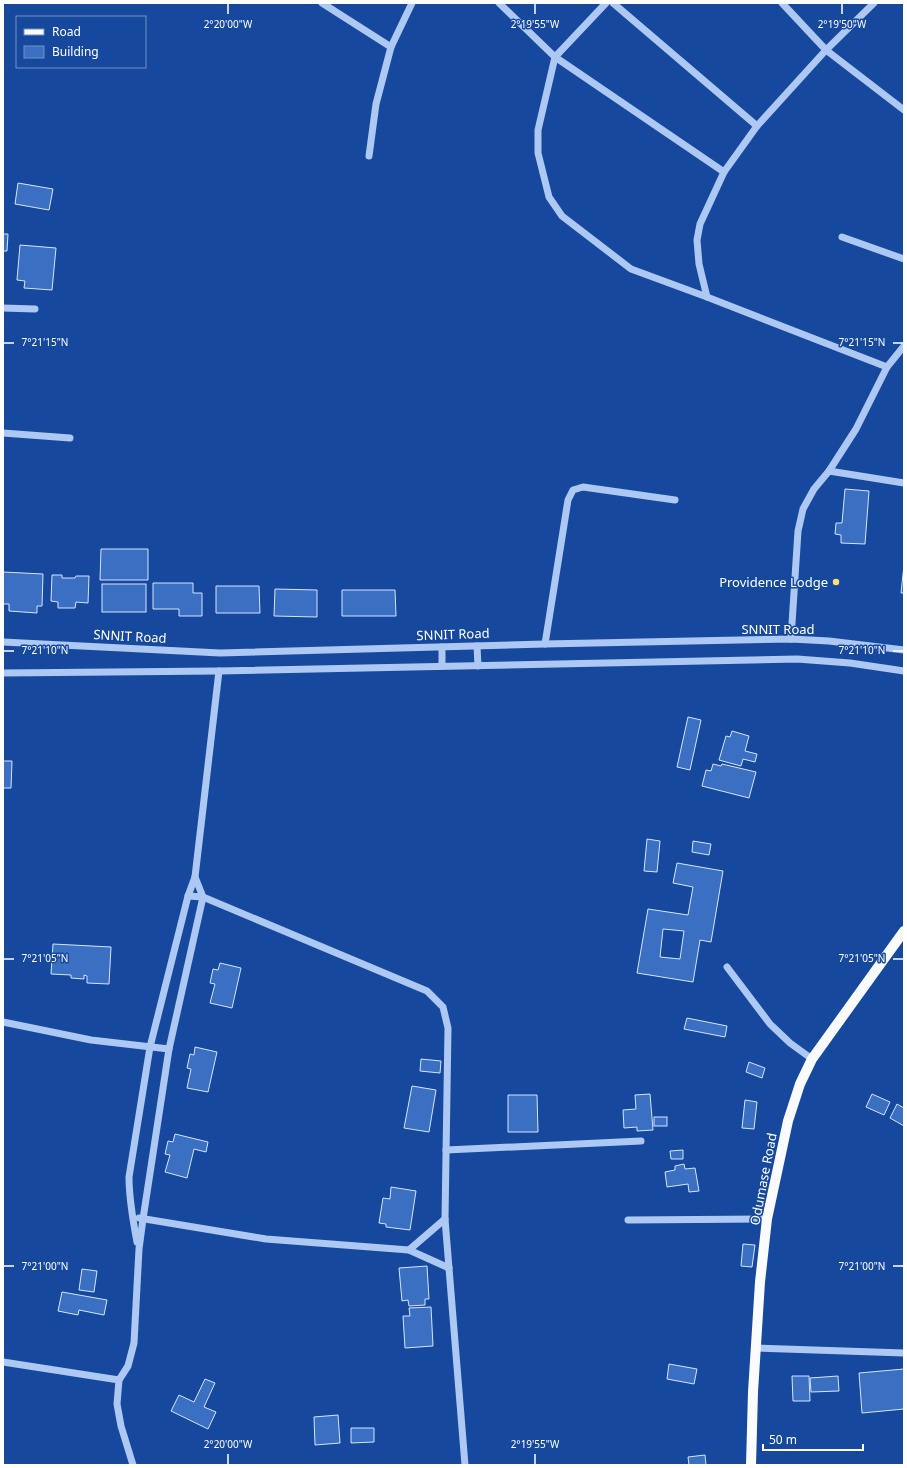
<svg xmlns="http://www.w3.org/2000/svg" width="907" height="1468" viewBox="0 0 907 1468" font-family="'Noto Sans',sans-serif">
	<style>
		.building { fill: #3b6fc2; stroke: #d5e5fd; fill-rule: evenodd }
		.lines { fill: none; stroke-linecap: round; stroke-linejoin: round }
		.minor { stroke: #adc8f3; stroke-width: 7 }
		.major { stroke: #f9fbff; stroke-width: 10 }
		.ticks { fill: none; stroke: #fff; stroke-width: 1.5 }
		.poi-dot { fill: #ffde6f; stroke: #16499d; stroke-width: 1.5 }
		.labels { text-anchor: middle; stroke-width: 3; stroke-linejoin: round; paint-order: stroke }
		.poi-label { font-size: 13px; fill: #fff; stroke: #16499d; text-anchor: end }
		.street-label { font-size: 13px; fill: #fff; stroke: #16499d }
		.ticks-label { font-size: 10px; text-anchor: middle; fill: #fff; stroke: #16499d; stroke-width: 3; stroke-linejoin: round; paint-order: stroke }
	</style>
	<rect width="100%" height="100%" fill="#16499d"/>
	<!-- building -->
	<g class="building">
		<polygon points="18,183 53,189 49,210 15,204"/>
		<polygon points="3,234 8,234 7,251 3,251"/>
		<polygon points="20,245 56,248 52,290 24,288 25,281 17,280"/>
		<polygon points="845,489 869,491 865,544 841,543 841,535 835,534 836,523 842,523"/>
		<polygon points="101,549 148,549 148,580 100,580"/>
		<polygon points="904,565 904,593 901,593"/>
		<polygon points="3,572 43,574 42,606 37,606 37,613 9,611 9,604 3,604"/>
		<polygon points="52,575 62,575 62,578 75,578 76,576 89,576 88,603 76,602 75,608 58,608 58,602 51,601"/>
		<polygon points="153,583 193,583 193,593 202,593 202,616 179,616 179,609 153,609"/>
		<rect x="102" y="584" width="44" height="28"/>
		<polygon points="216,586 259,586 260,613 216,613"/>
		<polygon points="275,589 317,590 317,617 274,616"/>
		<polygon points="342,590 395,590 396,616 342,616"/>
		<polygon points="688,717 701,720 690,770 677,767"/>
		<polygon points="732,731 749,736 745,751 757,754 755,762 743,759 741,766 719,760 726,736 730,737"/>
		<polygon points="3,761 12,761 11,788 3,788"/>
		<polygon points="713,764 721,766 722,764 756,772 749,798 702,786 706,770 711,771"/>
		<polygon points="647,839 660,841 657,872 644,871"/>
		<polygon points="693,841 711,844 709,855 692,852"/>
		<path d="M677 863 723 871 711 942 700 940 693 982 637 973 648 909 688 915 693 887 673 883ZM663 929 684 931 680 959 660 957Z"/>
		<polygon points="53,944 111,947 109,984 87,983 87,976 84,975 84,979 71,978 71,975 51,974"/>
		<polygon points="220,963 241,968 232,1008 210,1003 215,984 210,983 213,969 218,970"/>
		<polygon points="687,1018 727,1026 725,1037 684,1029"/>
		<polygon points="195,1047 217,1052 208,1092 187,1088 191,1069 187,1068 190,1054 194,1055"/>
		<polygon points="421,1059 441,1061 440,1073 420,1071"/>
		<polygon points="749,1062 765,1068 762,1078 746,1072"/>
		<polygon points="412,1086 436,1090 429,1132 404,1128"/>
		<polygon points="650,1094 653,1130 637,1131 637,1127 624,1128 623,1110 636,1109 635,1095"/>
		<polygon points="872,1094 890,1102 884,1115 866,1107"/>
		<polygon points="508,1095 537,1095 538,1132 508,1132"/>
		<polygon points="745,1100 757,1102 754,1129 742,1128"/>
		<polygon points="897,1104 904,1108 904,1126 890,1118"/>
		<rect x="654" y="1117" width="13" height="9"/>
		<polygon points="175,1134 208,1142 206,1152 194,1149 187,1178 165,1172 170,1155 165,1154 168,1141 173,1142"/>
		<polygon points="683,1150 683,1159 671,1159 670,1151"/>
		<polygon points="684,1164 685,1169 695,1168 699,1191 689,1192 688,1184 667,1187 665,1172 675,1170 675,1166"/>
		<polygon points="391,1187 416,1191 410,1230 386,1227 386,1224 379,1223 383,1198 390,1199"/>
		<polygon points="743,1244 755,1245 752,1267 741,1266"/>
		<polygon points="427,1266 429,1299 425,1299 425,1305 409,1306 408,1300 402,1301 399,1268"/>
		<polygon points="82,1269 97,1271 94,1292 79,1290"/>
		<polygon points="62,1292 107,1300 104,1315 79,1310 78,1315 58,1311"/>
		<polygon points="431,1307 433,1346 405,1348 403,1316 410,1316 409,1308"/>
		<polygon points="669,1364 697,1369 694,1384 667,1379"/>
		<polygon points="904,1369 904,1409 862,1413 859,1373"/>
		<polygon points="792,1376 809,1376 810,1401 793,1401"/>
		<polygon points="838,1376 839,1391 811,1392 810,1378"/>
		<polygon points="205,1379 215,1383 204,1407 216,1412 208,1429 171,1411 179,1395 194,1402"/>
		<polygon points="338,1415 340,1443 315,1445 314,1417"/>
		<polygon points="351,1428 374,1428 374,1442 351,1443"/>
		<polygon points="705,1455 706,1465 689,1465 688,1457"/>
	</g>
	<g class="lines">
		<!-- minor -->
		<g class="minor">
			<polyline points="322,3 391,47"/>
			<polyline points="499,3 555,57 724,172"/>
			<polyline points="606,3 555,57 538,130 538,153 549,197 562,216 631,269 707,297"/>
			<polyline points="613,3 757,126"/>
			<polyline points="782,3 826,50 904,110"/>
			<polyline points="874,3 826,50 757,126 724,172 700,224 697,240 699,264 707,297 887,367"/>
			<polyline points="369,156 376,104 391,47 412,3"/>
			<polyline points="842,237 904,259"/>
			<polyline points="3,308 35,309"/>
			<polyline points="3,433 70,438"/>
			<polyline points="829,471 904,483"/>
			<polyline points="791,639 798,531 803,509 814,489 829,471 856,429 887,367 904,346"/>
			<polyline points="3,642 220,653 545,644 791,639 829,641 904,650"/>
			<polyline points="545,644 568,500 573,490 583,487 675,500"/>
			<polyline points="477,646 478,666"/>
			<polyline points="442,647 442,666"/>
			<polyline points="3,673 219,671 797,659 850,663 904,671"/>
			<polyline points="188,896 203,897 427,991 443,1007 448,1028 445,1219 465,1465"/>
			<polyline points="727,967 770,1024 790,1043 812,1059"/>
			<polyline points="3,1022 91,1040 169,1049"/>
			<polyline points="446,1150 641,1141"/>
			<polyline points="139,1218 266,1239 409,1250 449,1268"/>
			<polyline points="628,1220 767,1219"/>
			<path d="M137 1242C133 1221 129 1199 129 1177L150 1047 188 896 195 877 219 671"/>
			<polyline points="409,1250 445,1219"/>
			<polyline points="756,1348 904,1353"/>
			<polyline points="3,1362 119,1380 128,1366 134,1343 139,1249 143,1219 169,1049 203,897 195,877"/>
			<polyline points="119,1380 117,1404 121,1426 133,1465"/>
		</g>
		<!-- major -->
		<polyline class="major" points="751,1465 753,1392 760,1282 767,1219 788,1121 800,1084 812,1059 904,931"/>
	</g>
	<!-- ticks -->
	<path class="ticks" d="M228 4V14M535 4V14M842 4V14M4 343H14M893 343H903M4 651H14M893 651H903M4 959H14M893 959H903M4 1266H14M893 1266H903M228 1454V1464M535 1454V1464"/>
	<!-- markers -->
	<circle class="poi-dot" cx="836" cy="582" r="4"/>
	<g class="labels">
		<!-- poi labels -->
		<g class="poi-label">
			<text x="828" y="587">Providence Lodge</text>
		</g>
		<!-- street labels -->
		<g class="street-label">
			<text x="778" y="634">SNNIT Road</text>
			<text transform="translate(453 634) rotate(-2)" y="5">SNNIT Road</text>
			<text transform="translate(130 636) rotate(3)" y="5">SNNIT Road</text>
			<text transform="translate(763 1179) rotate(-79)" y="5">Odumase Road</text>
		</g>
	</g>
	<g class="ticks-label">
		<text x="228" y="28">2°20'00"W</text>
		<text x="535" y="28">2°19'55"W</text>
		<text x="842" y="28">2°19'50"W</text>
		<text x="45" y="346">7°21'15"N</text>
		<text x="862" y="346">7°21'15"N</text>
		<text x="45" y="654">7°21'10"N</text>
		<text x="862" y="654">7°21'10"N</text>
		<text x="45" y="962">7°21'05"N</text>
		<text x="862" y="962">7°21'05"N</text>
		<text x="45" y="1270">7°21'00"N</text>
		<text x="862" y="1270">7°21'00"N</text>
		<text x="228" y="1448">2°20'00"W</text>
		<text x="535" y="1448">2°19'55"W</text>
	</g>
	<!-- border -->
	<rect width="907" height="1468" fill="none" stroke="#ffffff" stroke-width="8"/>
	<!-- legend -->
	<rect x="16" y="16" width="130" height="52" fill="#16499d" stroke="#7392c4"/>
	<rect x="24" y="29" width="20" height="6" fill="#f9fbff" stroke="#7392c4"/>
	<text x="52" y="36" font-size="12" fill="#ffffff">Road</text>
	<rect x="24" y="46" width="20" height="12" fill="#3b6fc2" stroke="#7392c4"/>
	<text x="52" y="56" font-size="12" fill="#ffffff">Building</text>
	<!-- scale -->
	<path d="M763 1444v6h100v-6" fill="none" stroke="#ffffff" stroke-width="2"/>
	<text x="769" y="1444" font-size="12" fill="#ffffff" stroke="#16499d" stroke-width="3" paint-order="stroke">50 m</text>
</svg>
